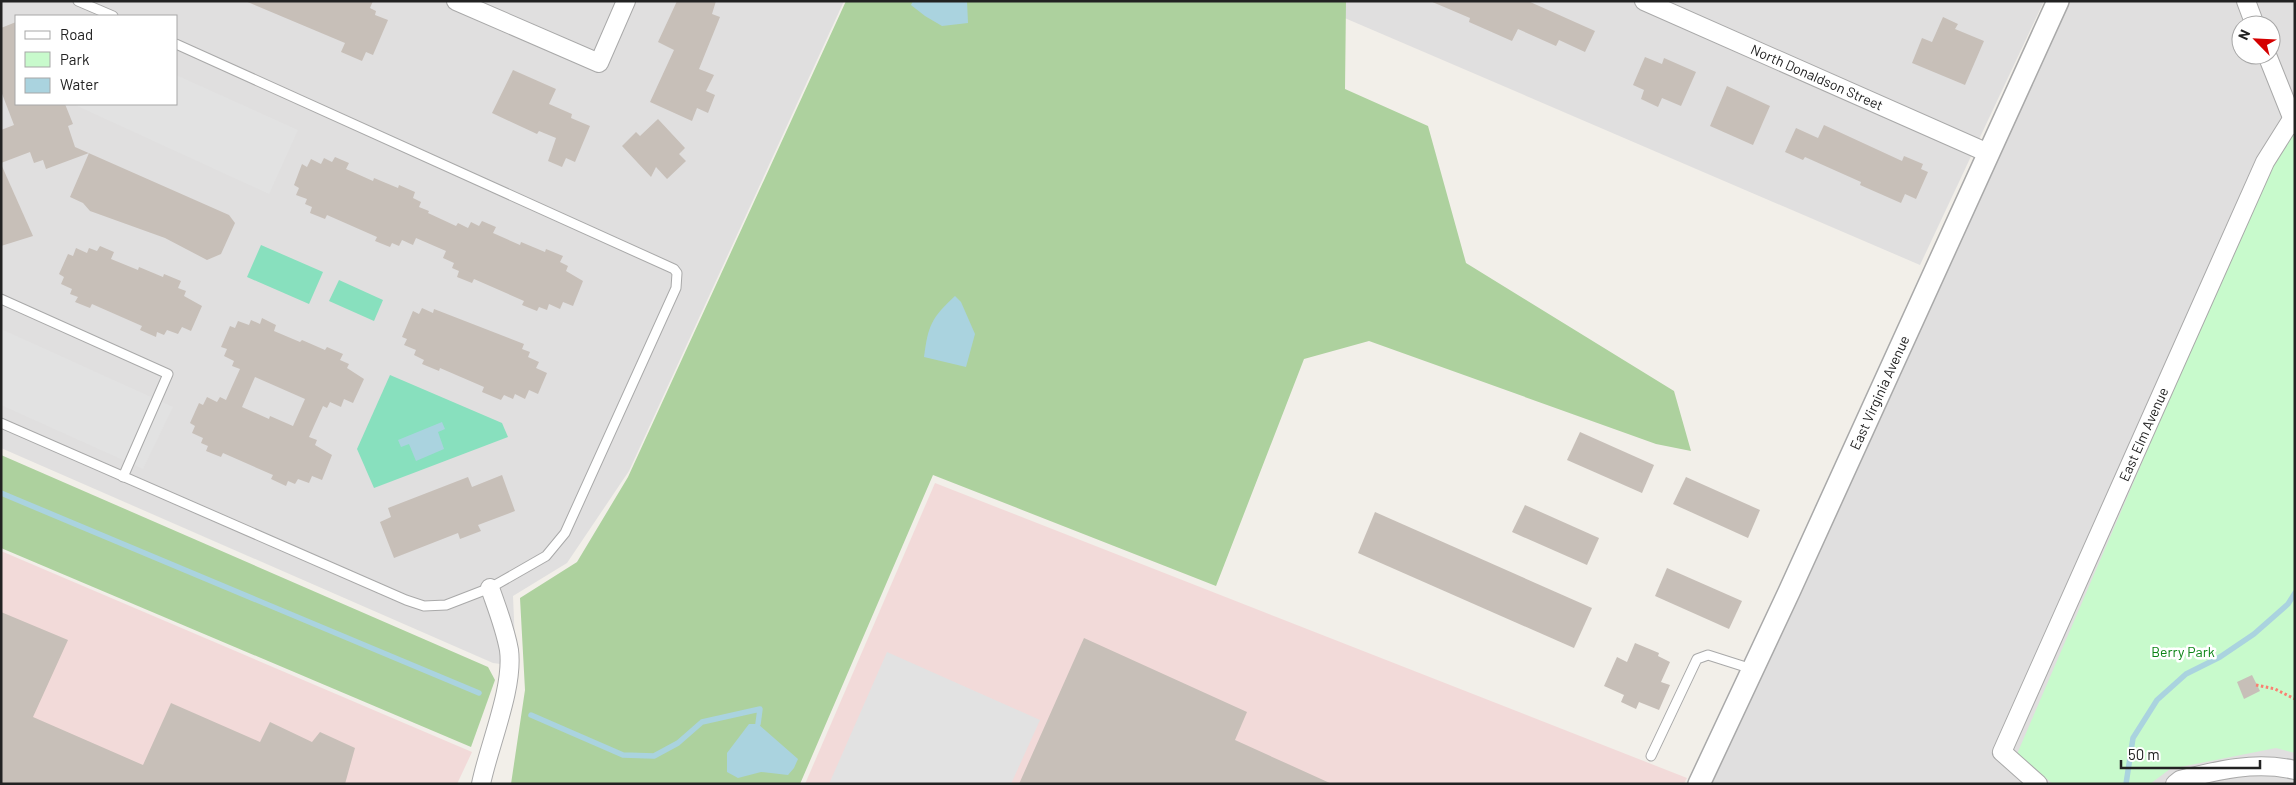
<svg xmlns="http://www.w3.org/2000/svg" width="2296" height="785" viewBox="0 0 2296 785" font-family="Barlow,sans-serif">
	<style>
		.residential { fill: #e0dfdf; fill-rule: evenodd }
		.commercial { fill: #f2dad9 }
		.forest { fill: #add19e }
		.park { fill: #c8facc }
		.pitch { fill: #88e0be }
		.parking { fill: #e2e2e2 }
		.water { fill: #aad3df }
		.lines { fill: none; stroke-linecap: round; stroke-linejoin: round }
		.stream { stroke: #aad3df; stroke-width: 5.5 }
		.building { fill: #c7bfb8; fill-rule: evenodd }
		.service-casing { stroke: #a9a9a9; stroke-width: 11 }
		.minor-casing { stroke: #a9a9a9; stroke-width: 20 }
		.tertiary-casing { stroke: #a9a9a9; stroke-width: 24 }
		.path { stroke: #fa8072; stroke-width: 3; stroke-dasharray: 2.5 2.5; stroke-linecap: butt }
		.service { stroke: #fff; stroke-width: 9 }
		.minor { stroke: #fff; stroke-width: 18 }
		.tertiary { stroke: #fff; stroke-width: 21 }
		.labels { text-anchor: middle; stroke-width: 5; stroke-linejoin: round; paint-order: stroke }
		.street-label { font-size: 14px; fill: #222; stroke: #fff }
		.park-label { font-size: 14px; fill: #0c8416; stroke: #fff }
	</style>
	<rect width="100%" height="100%" fill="#f2efe9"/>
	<!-- residential -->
	<g class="residential">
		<path d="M1 1H844L629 471 567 563 513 596 516 666 493 663 1 448ZM16 16H176V104H16Z"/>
		<polygon points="1305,1 2044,1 1920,265"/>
		<path d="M2059 1H2295V784H1713L1702 779ZM2241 25H2271V55H2241Z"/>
	</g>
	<!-- commercial -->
	<g class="commercial">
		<polygon points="935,483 1687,778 1684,784 805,784"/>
		<polygon points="1,551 472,752 457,784 1,784"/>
	</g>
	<!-- forest -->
	<g class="forest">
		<polygon points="846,1 1346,1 1345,89 1428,126 1466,263 1674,391 1691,451 1656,444 1369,341 1304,359 1216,586 933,475 800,784 511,784 525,690 520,598 577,562 628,477"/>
		<polygon points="1,455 488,667 495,680 471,747 1,548"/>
	</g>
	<!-- park -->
	<polygon class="park" points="2295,131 2295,753 2276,748 2170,769 2150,784 2053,784 2017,754 2271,162"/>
	<!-- pitch -->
	<g class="pitch">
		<polygon points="261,245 323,272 309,304 247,277"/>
		<polygon points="339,280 383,300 374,321 329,301"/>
		<polygon points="390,375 502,423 508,437 374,488 357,449"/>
	</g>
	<!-- parking -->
	<g class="parking">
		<polygon points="176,75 298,130 269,194 73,104 176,104"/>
		<polygon points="1,329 173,407 143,469 1,405"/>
		<polygon points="887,652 1040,720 1011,784 829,784"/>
	</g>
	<!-- water -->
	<g class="water">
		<polygon points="913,1 967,1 968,23 942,26 925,16 911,5"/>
		<path d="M955 296 961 302 975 334 966 367 924 357C928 326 931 318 955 296Z"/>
		<polygon points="442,422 445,429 438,432 444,449 416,461 409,444 401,447 398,440"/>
		<polygon points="749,724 758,724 798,759 794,768 788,775 761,772 738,778 727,772 727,753"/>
	</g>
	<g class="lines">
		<!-- stream -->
		<g class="stream">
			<polyline points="1,493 479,693"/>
			<polyline points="531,715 623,755 654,756 678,743 702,722 760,709 758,724"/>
			<polyline points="2126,784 2133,738 2157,700 2186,674 2220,657 2254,634 2288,604 2295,593"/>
		</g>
	</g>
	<!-- building -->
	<g class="building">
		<polygon points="245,1 373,1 370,8 376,11 375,15 388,20 373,55 366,52 362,61 341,52 345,43"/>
		<polygon points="677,1 716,1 712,14 720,17 699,69 714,75 706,91 715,95 708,113 697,108 692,121 650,102 674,50 658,42"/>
		<polygon points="1430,1 1528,1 1595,31 1585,52 1559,40 1556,46 1518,29 1512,41 1469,22 1470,18"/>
		<polygon points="1943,17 1958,24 1955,29 1984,41 1965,85 1912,63 1922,38 1932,42"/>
		<polygon points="16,22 16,104 65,104 73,124 68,126 75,147 229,215 235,223 221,254 207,260 165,238 90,211 83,203 70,197 89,153 46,169 43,160 34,163 30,152 1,163 1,130 14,125 1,91 1,28"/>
		<polygon points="1645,57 1662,64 1664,58 1696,72 1681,106 1662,98 1658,107 1641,99 1644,90 1633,85"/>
		<polygon points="513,70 556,89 549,104 572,114 571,118 590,126 575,162 566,158 562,167 548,161 556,138 539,131 537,134 492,113"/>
		<polygon points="1727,86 1770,106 1753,145 1710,126"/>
		<polygon points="658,119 685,148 679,154 686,161 667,179 656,167 651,177 622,146 636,132 640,136"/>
		<polygon points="1824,125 1902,161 1904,156 1923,164 1921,169 1928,172 1916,199 1905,194 1901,203 1860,185 1861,182 1805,157 1803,160 1785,152 1796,128 1818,138"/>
		<polygon points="335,157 349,163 346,169 373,181 374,178 398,188 399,185 415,192 413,198 421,202 419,207 429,211 428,213 456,226 458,223 468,228 471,222 479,226 482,221 496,227 493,233 520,245 521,242 545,252 546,249 563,256 560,262 568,266 566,271 583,281 573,306 563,302 560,309 549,304 547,310 539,307 537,311 522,305 524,301 474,279 472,283 457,277 459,271 452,268 454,263 443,258 446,251 416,238 413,245 402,240 399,246 392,243 390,247 375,241 377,237 327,215 325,219 310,213 312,207 305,204 307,199 296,195 299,188 294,185 302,164 307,167 311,159 321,164 324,158 332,162"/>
		<polygon points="1,164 33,236 1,246"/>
		<polygon points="100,246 114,252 111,259 138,270 139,267 163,277 164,274 181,281 178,288 186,291 184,296 202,306 191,331 182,327 178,334 167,330 164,335 157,332 156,337 140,330 142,326 92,304 90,308 75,302 78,297 70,294 72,289 61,284 64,277 59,274 68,254 73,256 76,248 87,253 89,248 97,251"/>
		<polygon points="422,308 433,313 434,309 524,344 522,349 530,352 528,357 539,362 536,368 547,373 538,394 529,390 525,399 515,394 513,399 504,395 501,400 482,392 484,387 440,368 439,371 422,364 424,360 414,355 416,350 404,345 407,339 402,337 413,311 419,314"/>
		<path d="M262 318 276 325 274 331 300 342 302 340 325 350 327 347 343 354 340 360 349 364 347 368 364 379 353 403 344 399 341 407 330 402 327 408 323 406 309 437 317 440 315 445 332 455 322 480 312 476 309 483 298 479 295 484 288 481 286 486 271 479 273 475 223 453 221 457 206 451 208 446 201 443 203 438 192 433 195 426 190 423 199 403 203 405 207 397 217 402 220 397 226 400 240 369 232 366 234 361 224 356 227 349 221 347 230 326 235 328 238 321 249 325 251 320 260 324ZM255 377 305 399 293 426 270 416 269 419 242 407Z"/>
		<polygon points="1580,432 1654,465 1642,493 1567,460"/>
		<polygon points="502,475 515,511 478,525 481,531 460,539 458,533 394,558 380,522 391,517 388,508 468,477 472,487"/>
		<polygon points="1686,477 1760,510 1748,538 1673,504"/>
		<polygon points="1525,505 1599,538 1587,565 1512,532"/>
		<polygon points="1375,512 1592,608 1574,648 1358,553"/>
		<polygon points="1667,568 1742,601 1729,629 1655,596"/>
		<polygon points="1,612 68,640 33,717 143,765 171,703 260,742 270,722 312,742 320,732 355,748 345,784 1,784"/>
		<polygon points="1084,638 1247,712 1235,740 1332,784 1019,784"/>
		<polygon points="1635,643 1659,653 1658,656 1670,662 1661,682 1670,685 1659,710 1639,702 1636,709 1621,702 1624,695 1604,686 1617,657 1627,662"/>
		<polygon points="2252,675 2260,691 2244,699 2237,682"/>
	</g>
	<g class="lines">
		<defs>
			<g id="service">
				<polyline points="78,1 113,16"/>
				<polyline points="1,299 168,374 123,477"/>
				<polyline points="1,423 406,600 424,606 446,605 490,588 546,556 565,533 676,288 677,273 674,269 176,44"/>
				<polyline points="1651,756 1697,659 1708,655 1752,669"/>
			</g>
			<g id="minor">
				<polyline points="456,1 599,63 626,1"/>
				<path id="s1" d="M1644 1 1988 153"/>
				<polyline points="2246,1 2255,25"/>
				<polyline points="2267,55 2295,125"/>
				<path d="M481 784C489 745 514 688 509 650 505 628 497 608 490 588"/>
				<path id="s2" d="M2038 784 2002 752 2265 162 2292 119"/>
				<path d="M2175 784 2180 780C2218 770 2256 761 2295 770"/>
			</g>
			<g id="tertiary">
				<path id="s3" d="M1699 784 1789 592 2058 1"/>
			</g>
		</defs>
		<!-- service casing -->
		<use href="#service" class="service-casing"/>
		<!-- minor casing -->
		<use href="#minor" class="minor-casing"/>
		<!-- tertiary casing -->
		<use href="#tertiary" class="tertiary-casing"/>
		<!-- path -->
		<polyline class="path" points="2256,685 2275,689 2295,699"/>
		<!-- service -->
		<use href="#service" class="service"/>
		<!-- minor -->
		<use href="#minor" class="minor"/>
		<!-- tertiary -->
		<use href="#tertiary" class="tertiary"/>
	</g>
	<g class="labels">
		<!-- street labels -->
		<g class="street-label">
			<text dy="5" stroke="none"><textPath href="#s1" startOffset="189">North Donaldson Street</textPath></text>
			<text dy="5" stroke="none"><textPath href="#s3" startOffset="431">East Virginia Avenue</textPath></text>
			<text dy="5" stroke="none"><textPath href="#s2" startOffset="396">East Elm Avenue</textPath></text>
		</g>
		<!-- park labels -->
		<g class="park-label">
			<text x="2183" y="657">Berry Park</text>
		</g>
	</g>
	<!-- border -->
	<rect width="2296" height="785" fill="none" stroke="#222222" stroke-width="5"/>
	<!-- legend -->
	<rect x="15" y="15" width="162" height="90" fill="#ffffff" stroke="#a7a7a7"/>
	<rect x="25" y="31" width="25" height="8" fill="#ffffff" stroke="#a7a7a7"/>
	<text x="60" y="40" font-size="15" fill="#222222">Road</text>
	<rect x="25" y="52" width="25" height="15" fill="#c8facc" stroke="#a7a7a7"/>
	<text x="60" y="65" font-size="15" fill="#222222">Park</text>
	<rect x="25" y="78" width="25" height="15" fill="#aad3df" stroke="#a7a7a7"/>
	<text x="60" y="90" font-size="15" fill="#222222">Water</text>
	<!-- north arrow -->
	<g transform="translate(2256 40) rotate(294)"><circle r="24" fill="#ffffff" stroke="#a7a7a7"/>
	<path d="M0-4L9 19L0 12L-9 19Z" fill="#d40000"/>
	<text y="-8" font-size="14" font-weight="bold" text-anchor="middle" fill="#222222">N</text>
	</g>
	<!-- scale -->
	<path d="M2121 760v8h139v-8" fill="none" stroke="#222222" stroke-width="2.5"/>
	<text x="2128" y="760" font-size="15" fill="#222222" stroke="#ffffff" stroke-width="4" paint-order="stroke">50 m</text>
</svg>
